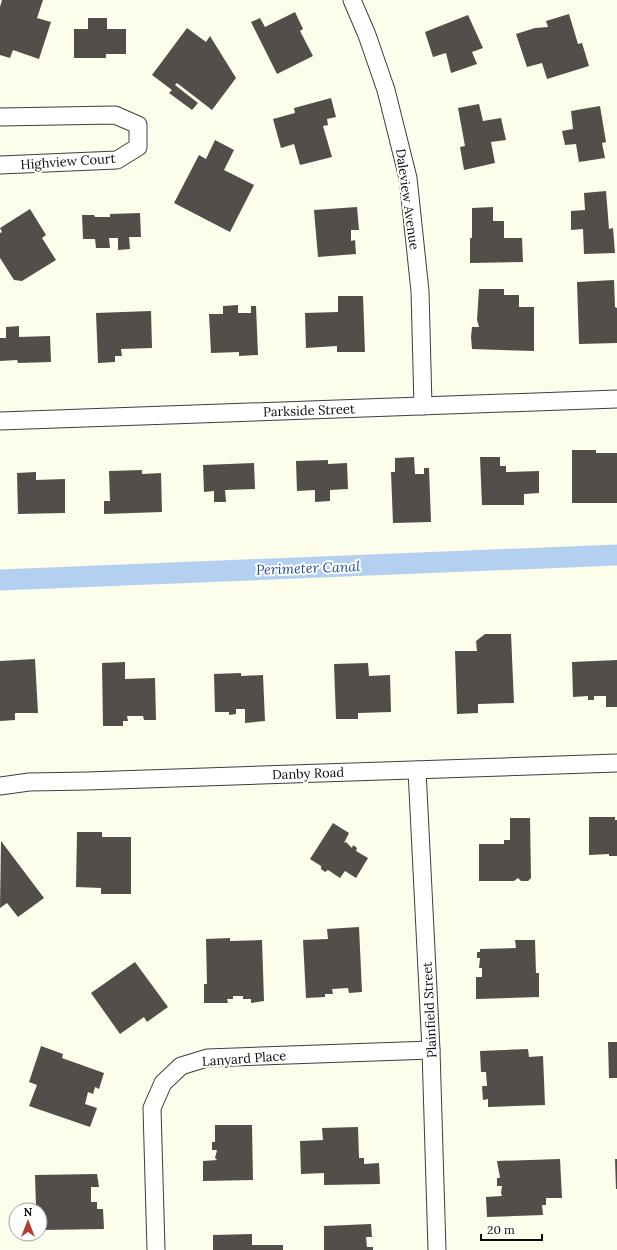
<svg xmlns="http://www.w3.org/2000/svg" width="617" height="1250" viewBox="0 0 617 1250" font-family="Lora,serif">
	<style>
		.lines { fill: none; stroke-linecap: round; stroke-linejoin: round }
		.canal { stroke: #b4d0f0; stroke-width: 21 }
		.building { fill: #534e49 }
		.street-casing { stroke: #3e3e3e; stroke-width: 19 }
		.street { stroke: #fff; stroke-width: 17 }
		.labels { text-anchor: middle; stroke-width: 4; stroke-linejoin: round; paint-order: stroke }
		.street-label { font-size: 13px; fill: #0b0b0b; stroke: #fff }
		.water-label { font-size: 14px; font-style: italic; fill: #204e92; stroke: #fff }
	</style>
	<rect width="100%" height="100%" fill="#fdfdeb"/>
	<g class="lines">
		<!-- canal -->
		<polyline class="canal" points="0,580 617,555"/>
	</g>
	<!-- building -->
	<g class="building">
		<polygon points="2,0 43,0 37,18 51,22 39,59 13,50 10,58 0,55 0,7"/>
		<polygon points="295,12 303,29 300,31 313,56 277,74 251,22 260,18 265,27"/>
		<polygon points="569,14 578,44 582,43 589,66 547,79 542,63 527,67 516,34 535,28 548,27 546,21"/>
		<polygon points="468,15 483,48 472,52 477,64 451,73 446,53 433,57 425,32"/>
		<polygon points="88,18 107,18 107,29 126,29 126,54 106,54 106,58 74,58 74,29 88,29"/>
		<polygon points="187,28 206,42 210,36 236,78 212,110 177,83 175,85 198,103 192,110 169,93 172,90 152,75"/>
		<polygon points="331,98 336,117 327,119 328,125 323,126 332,157 300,165 294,144 281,148 273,119 295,113 294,108"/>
		<polygon points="479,104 483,121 501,118 506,140 491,142 495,163 464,170 460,147 465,146 458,108"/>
		<polygon points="600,106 606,142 602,143 605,158 579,162 576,144 565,145 562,131 573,129 571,111"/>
		<polygon points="215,140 234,150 224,170 254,185 230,232 174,203 199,155 206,159"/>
		<polygon points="606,191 609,229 613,228 615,253 584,254 583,229 571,230 571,211 585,210 584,193"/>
		<polygon points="357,207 359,230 351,230 351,241 355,240 356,254 318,257 314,210"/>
		<polygon points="493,207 493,221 504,221 504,238 522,238 523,262 470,263 470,238 472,238 472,208"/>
		<polygon points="30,209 46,235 42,238 56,260 22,281 14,280 0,258 0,233 2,232 0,228"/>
		<polygon points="140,213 141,237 129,237 130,249 118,250 118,238 109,238 110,248 96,248 95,239 83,239 82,215 94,215 95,217 110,217 110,214"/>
		<polygon points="614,280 615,307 617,308 617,343 579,344 577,282"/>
		<polygon points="479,289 504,289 504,295 519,295 519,307 534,307 534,351 472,349 471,337 472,327 479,327 477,320"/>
		<polygon points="338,296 363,296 365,352 337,352 337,346 306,348 305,313 338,312"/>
		<polygon points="238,305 238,313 251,313 251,306 256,306 258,355 239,356 239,352 211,353 209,314 223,314 223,306"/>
		<polygon points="151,311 152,348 121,349 122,356 115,356 115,362 98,363 96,313"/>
		<polygon points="19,326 19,337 50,336 51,362 18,363 17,360 0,361 0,338 6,338 6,327"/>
		<polygon points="572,450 596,450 596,453 617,453 617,503 572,503"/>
		<polygon points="414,457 415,474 424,474 424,468 429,468 431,522 393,523 391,472 395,472 395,458"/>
		<polygon points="480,457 500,457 500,466 506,466 506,472 539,471 539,493 524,494 524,505 482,505"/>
		<polygon points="328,460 328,464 347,463 348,489 330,490 330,501 315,502 315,490 297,491 296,461"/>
		<polygon points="254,463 255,489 225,490 226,502 214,502 214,491 204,492 203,465"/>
		<polygon points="142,470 142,474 161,473 162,512 104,514 104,501 110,501 109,471"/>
		<polygon points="36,472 36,480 65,479 65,513 18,514 17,473"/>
		<polygon points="485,634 511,634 514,703 478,704 478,713 457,714 455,651 477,651 476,641"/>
		<polygon points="35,659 38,713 15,713 15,720 0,721 0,661"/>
		<polygon points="617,660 617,707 606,707 606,696 594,696 594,700 588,700 588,696 573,697 572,662"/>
		<polygon points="125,662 125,679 155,678 156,720 144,720 143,716 127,716 128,721 123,721 123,726 103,726 102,663"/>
		<polygon points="368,663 369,676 390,675 391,712 358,713 358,719 336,719 334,664"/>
		<polygon points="241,673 241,676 263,675 265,721 245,723 245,709 236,709 236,714 229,715 229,712 215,712 214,674"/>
		<polygon points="589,817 615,817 615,820 617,820 617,856 609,856 609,854 589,855"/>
		<polygon points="510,818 530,818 531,878 528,881 521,881 518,878 514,881 479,881 479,844 504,844 504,840 510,840"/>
		<polygon points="333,823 349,833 344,843 346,842 352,848 353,845 357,848 356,851 368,858 356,878 345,871 340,878 328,870 325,872 321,869 321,866 310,859"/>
		<polygon points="77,832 102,832 102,837 131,837 131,894 101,894 101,888 76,887"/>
		<polygon points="1,841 44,898 18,917 7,903 0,908"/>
		<polygon points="359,927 362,992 349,993 348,988 332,989 333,994 325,994 325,997 306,998 303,940 328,939 327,929"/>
		<polygon points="230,938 230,941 262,940 264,1001 251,1003 251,999 243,999 243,996 233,996 233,999 227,999 228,1003 204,1003 204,984 207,984 206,939"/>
		<polygon points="515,940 535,940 536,973 539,973 539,997 476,999 476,977 482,977 482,968 479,968 480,958 477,958 477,952 480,952 480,949 516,948"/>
		<polygon points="135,962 168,1007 147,1022 144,1017 120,1034 91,993"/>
		<polygon points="608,1042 617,1042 617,1078 609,1078"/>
		<polygon points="41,1046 63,1054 62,1058 104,1073 99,1089 95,1087 93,1094 88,1092 85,1104 97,1108 90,1127 29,1106 37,1085 29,1082"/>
		<polygon points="528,1049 529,1057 543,1056 545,1105 488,1107 488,1099 483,1100 482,1086 487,1086 486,1072 481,1072 480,1051"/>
		<polygon points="215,1125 252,1125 253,1180 203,1181 203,1161 217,1160 215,1158 217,1150 212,1150 212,1142 215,1142"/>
		<polygon points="358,1127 359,1158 364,1158 364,1164 379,1163 380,1184 324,1185 324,1173 301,1174 300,1141 323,1140 322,1128"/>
		<polygon points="560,1159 562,1198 546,1198 546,1205 542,1205 543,1215 487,1217 486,1197 502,1196 501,1193 502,1186 497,1186 497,1178 500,1178 497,1161"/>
		<polygon points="615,1159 617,1159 617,1189 616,1189"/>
		<polygon points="97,1174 99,1187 91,1187 91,1202 97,1202 97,1209 103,1209 104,1229 42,1230 41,1207 36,1207 35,1175"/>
		<polygon points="371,1224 372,1237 366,1237 367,1247 373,1247 373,1250 324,1250 324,1226"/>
		<polygon points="252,1234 252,1245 283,1245 283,1250 213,1250 213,1235"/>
	</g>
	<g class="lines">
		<defs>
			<g id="street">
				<polyline points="352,0 367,35 386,90 408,178 420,291 423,406"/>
				<polyline points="0,117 115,115 138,125 138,147 117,160 0,165"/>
				<polyline points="0,421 617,399"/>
				<polyline points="417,770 431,1050 437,1250"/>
				<polyline points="0,786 29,782 87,781 617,763"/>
				<polyline points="156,1250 152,1108 163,1083 181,1066 207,1058 431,1050"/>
			</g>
		</defs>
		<!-- street casing -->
		<use href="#street" class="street-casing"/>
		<!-- street -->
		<use href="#street" class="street"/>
	</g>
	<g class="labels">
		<!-- street labels -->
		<g class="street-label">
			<text transform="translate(68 161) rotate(-4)" y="5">Highview Court</text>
			<text transform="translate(408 199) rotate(82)" y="5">Daleview Avenue</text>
			<text transform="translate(309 410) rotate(-2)" y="5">Parkside Street</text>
			<text transform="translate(308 773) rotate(-2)" y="5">Danby Road</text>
			<text transform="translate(429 1010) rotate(-93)" y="5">Plainfield Street</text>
			<text transform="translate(244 1058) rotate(-4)" y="5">Lanyard Place</text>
		</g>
		<!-- water labels -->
		<g class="water-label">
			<text transform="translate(308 568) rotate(-2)" y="5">Perimeter Canal</text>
		</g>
	</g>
	<!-- north arrow -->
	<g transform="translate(28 1222)"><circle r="19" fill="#ffffff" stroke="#9d9d9d"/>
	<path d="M0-3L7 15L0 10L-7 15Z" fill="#af3e30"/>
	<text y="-6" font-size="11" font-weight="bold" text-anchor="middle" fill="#0b0b0b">N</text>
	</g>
	<!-- scale -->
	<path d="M481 1234v6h61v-6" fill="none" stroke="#0b0b0b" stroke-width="2"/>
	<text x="487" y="1234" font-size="12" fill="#0b0b0b" stroke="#ffffff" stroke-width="3" paint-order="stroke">20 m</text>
</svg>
